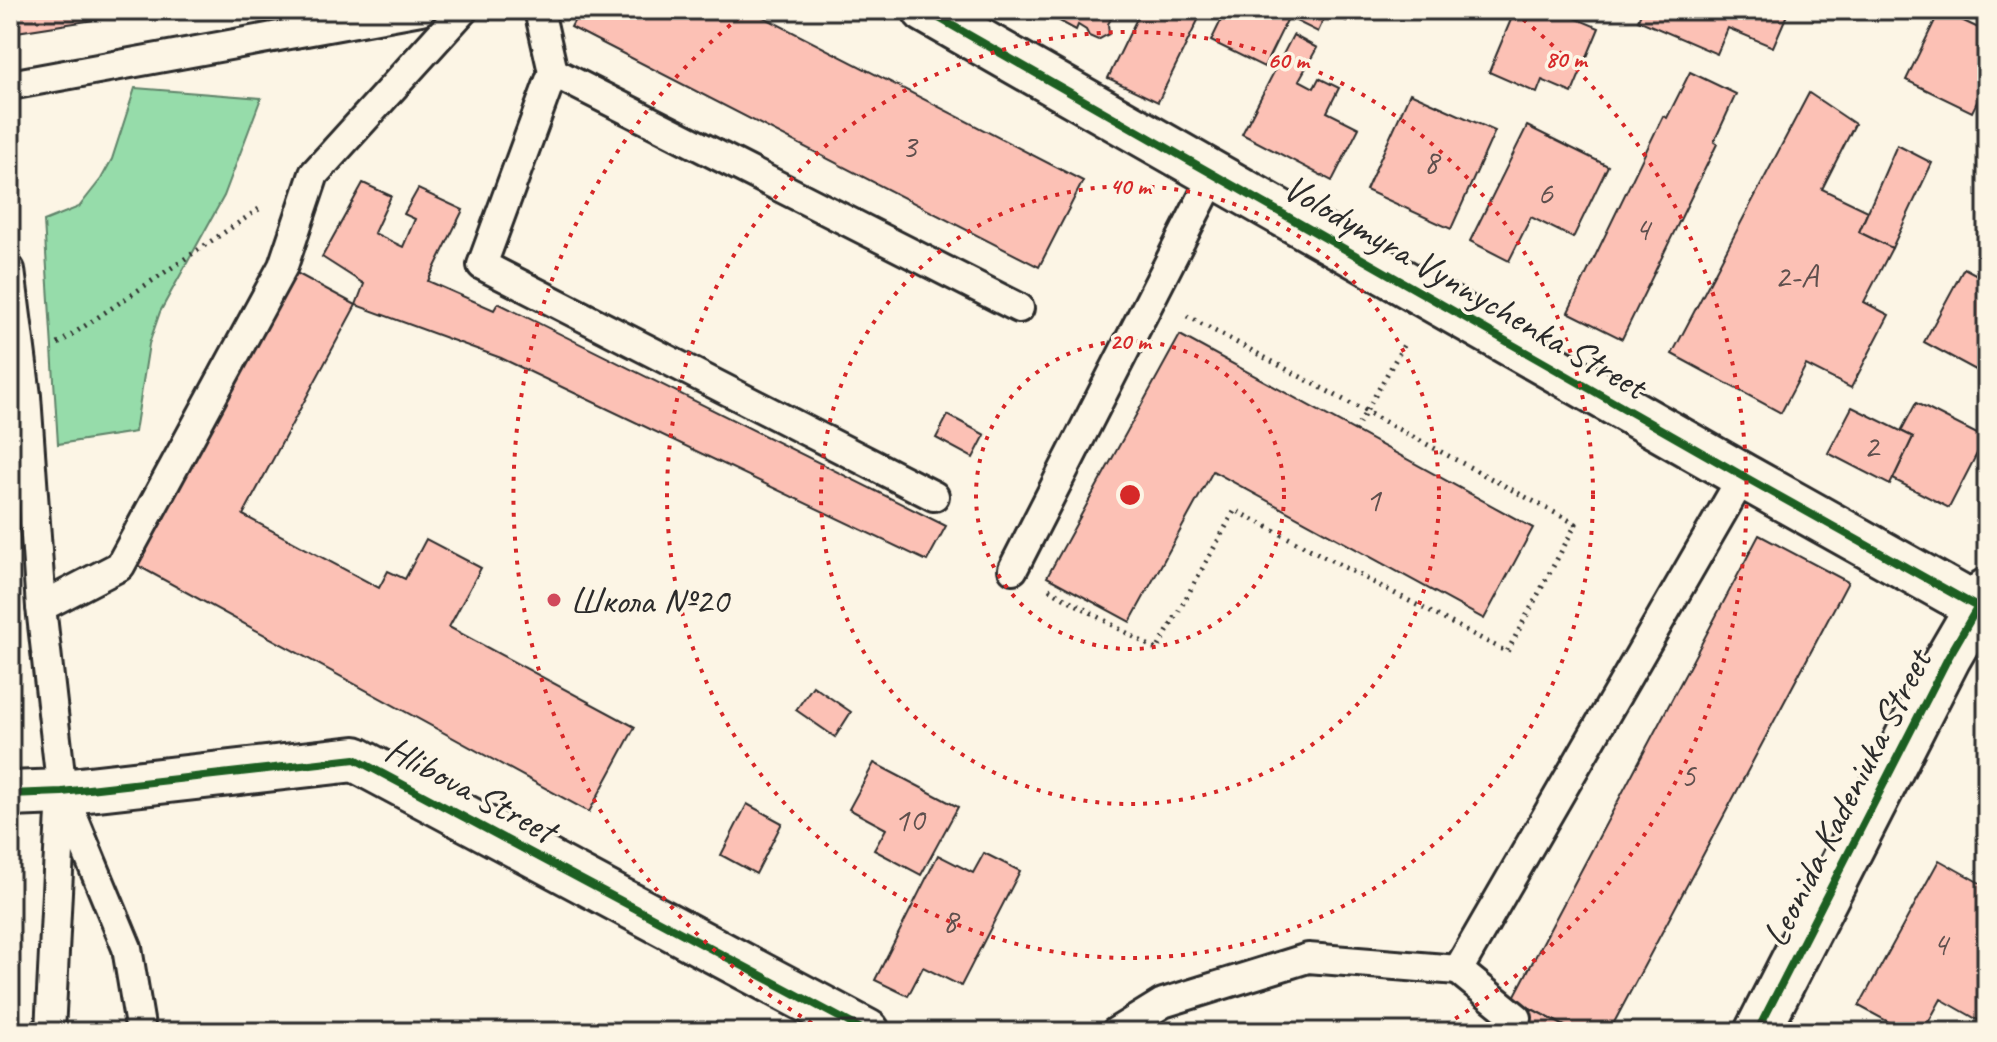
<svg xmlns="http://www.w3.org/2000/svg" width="1997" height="1042" viewBox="0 0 1997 1042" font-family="Caveat,sans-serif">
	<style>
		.green { fill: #96dcaa; stroke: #60846a; stroke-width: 2 }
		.building { fill: #fcc1b5; stroke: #2b2b2b; stroke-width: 2 }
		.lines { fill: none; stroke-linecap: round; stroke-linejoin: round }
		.service-casing { stroke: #2b2b2b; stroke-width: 34 }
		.minor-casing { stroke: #2b2b2b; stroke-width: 50 }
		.tertiary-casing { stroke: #2b2b2b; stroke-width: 50 }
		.path { stroke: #2b2b2b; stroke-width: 5; stroke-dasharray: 2 6; stroke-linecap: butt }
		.service { stroke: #fcf5e5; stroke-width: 28 }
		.minor { stroke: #fcf5e5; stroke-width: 44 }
		.tertiary { stroke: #fcf5e5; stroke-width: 44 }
		.cycleway-casing { stroke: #fcf5e5; stroke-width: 13 }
		.cycleway { stroke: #1b5e20; stroke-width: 8 }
		.ring { fill: none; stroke: #d62828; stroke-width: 4; stroke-dasharray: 4 8 }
		.poi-dot { fill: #d1495b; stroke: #fcf5e5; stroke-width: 3 }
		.labels { text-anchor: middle; stroke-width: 7; stroke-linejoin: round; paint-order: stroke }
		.number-label { font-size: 34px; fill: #5f504e }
		.street-label { font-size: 38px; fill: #2b2b2b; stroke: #fcf5e5 }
		.poi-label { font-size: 38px; fill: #2b2b2b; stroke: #fcf5e5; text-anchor: start }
		.centre { fill: #d62828; stroke: #fcf5e5; stroke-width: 4 }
		.ring-label { font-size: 24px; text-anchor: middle; font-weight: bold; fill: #d62828; stroke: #fcf5e5; stroke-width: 7; stroke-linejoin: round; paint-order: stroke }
	</style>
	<rect width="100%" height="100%" fill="#fcf5e5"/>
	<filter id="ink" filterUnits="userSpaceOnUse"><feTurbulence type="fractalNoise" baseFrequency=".0125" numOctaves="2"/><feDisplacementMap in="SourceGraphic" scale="16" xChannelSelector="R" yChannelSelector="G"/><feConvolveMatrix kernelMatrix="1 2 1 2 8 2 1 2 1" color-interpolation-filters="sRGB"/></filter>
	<g filter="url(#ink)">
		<!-- green -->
		<polygon class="green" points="135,88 261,98 224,196 160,312 149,344 135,432 58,444 44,221 79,207 101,179 112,159"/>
		<!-- building -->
		<g class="building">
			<polygon points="10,10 158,10 10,33"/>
			<polygon points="580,10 750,10 1083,181 1039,267 571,27"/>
			<polygon points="1050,10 1116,10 1108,24 1109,34 1098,40 1089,36 1086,30 1078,25 1076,30 1054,18 1056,13"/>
			<polygon points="1141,10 1203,10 1158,102 1108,78"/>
			<polygon points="1226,10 1292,10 1264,67 1211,41"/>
			<polygon points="1292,10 1351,10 1346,21 1327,12 1318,32 1288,17"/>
			<polygon points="1515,10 1572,10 1570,16 1599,28 1572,93 1542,80 1537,93 1489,72"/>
			<polygon points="1642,10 1789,10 1773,47 1728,28 1717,54 1638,20"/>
			<polygon points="1940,10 1987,32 1987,82 1972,112 1906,80"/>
			<polygon points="1293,35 1317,48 1299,80 1314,88 1319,78 1339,88 1327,112 1359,128 1332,181 1242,134"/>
			<polygon points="1690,72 1736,94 1714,142 1717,144 1622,339 1568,312 1663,116 1667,118"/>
			<polygon points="1410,93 1495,131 1451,229 1366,190"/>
			<polygon points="1809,93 1855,124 1822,189 1868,211 1859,232 1892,248 1864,302 1889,315 1851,388 1806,365 1781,413 1672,354"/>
			<polygon points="1527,126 1608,166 1573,238 1531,217 1509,261 1470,241"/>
			<polygon points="1897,145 1932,163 1892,248 1859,232"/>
			<polygon points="363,183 391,196 374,233 403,247 415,219 404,214 418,189 463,210 428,281 494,310 498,303 946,526 927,561 501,358 356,305 364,284 322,257"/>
			<polygon points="1964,268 1987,280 1987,376 1924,342"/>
			<polygon points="289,269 356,305 243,515 379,588 388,571 405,579 426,539 481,568 449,627 635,727 589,812 133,563"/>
			<polygon points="1180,335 1533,528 1484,619 1213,471 1130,622 1047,577"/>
			<polygon points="1916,403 1985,438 1949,508 1893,479 1913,437 1901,431"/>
			<polygon points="1852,407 1913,437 1890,485 1828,453"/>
			<polygon points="948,415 985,435 973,458 936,438"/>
			<polygon points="1759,535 1848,582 1609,1032 1576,1032 1513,999"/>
			<polygon points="813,686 851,712 835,737 796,710"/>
			<polygon points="874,763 958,807 921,875 874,850 886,829 849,809"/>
			<polygon points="747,804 782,823 756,874 721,855"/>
			<polygon points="984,853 1020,871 961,986 923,967 908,996 875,980 938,855 973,873"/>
			<polygon points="1939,860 1987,887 1987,1025 1941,999 1923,1032 1907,1032 1859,1006"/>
			<polygon points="1524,1005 1576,1032 1321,1032 1510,1029"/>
		</g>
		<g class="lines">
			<defs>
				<g id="service">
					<polyline points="539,10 553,72 1019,308"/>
					<polyline points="553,72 482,265 934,496"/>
					<polyline points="10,85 421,10"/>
					<polyline points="10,270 26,396 41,607 62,792 50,1032"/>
					<polyline points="1013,569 1214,175"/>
					<polyline points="41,607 120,566 283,266 314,174 463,10"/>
					<polyline points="65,798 127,948 141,1032"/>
					<polyline points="1458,970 1517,1018"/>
					<polyline points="1116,1032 1163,1003 1308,958 1458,970 1743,476"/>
				</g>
				<g id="minor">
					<polyline points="925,10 1743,476 1979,608"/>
					<polyline points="10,794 62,792 355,759 867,1032"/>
				</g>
				<polyline id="tertiary" points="1757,1032 1948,658 1987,591"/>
			</defs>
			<!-- service casing -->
			<use href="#service" class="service-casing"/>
			<!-- minor casing -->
			<use href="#minor" class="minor-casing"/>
			<!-- tertiary casing -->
			<use href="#tertiary" class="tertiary-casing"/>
			<!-- path -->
			<g class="path">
				<polyline points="58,344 259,209"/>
				<polyline points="1355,431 1406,341"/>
				<polyline points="1049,589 1157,650 1235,510 1507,652 1576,524 1187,316"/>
			</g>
			<!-- service -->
			<use href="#service" class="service"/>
			<!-- minor -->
			<use href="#minor" class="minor"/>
			<!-- tertiary -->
			<use href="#tertiary" class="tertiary"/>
			<defs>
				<g id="cycleway">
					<polyline points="925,10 1743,476 1979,608"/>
					<polyline points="10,794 62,792 355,759 867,1032"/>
					<polyline points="1757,1032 1948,658 1987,591"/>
				</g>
			</defs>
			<!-- cycleway casing -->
			<use href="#cycleway" class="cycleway-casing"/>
			<!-- cycleway -->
			<use href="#cycleway" class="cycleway"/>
		</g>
	</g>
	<!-- distance rings -->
	<g class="ring">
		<circle cx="1130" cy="495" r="154"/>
		<circle cx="1130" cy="495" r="309"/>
		<circle cx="1130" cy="495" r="463"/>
		<path d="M822 1029A617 617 0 0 1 746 12M1514 12A617 617 0 0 1 1438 1029"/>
	</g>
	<!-- markers -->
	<circle class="poi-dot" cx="554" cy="600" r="8"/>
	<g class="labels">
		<!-- number labels -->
		<g class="number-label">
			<text x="909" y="158">3</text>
			<text x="1431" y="173">8</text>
			<text x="1545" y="204">6</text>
			<text x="1642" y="240">4</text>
			<text x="1796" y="287">2-А</text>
			<text x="1871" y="457">2</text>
			<text x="1373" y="511">1</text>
			<text x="1688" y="787">5</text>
			<text x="909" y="831">10</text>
			<text x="950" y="932">8</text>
			<text x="1940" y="955">4</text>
		</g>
		<!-- street labels -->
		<g class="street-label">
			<text transform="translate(1465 286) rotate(30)" y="13">Volodymyra Vynnychenka Street</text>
			<text transform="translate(471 789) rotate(28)" y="13">Hlibova Street</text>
			<text transform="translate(1846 798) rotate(-63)" y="13">Leonida Kadeniuka Street</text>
		</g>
		<!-- poi labels -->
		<g class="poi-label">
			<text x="570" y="613">Школа №20</text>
		</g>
	</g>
	<circle cx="1130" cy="495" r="12" class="centre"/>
	<g class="ring-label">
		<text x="1566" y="67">80 m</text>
		<text x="1288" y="68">60 m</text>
		<text x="1130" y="194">40 m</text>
		<text x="1130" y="349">20 m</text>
	</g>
	<!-- margin -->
	<rect width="1997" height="1042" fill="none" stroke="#fcf5e5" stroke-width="40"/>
	<rect x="20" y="20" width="1957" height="1002" fill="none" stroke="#2b2b2b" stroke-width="3" filter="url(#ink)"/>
</svg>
